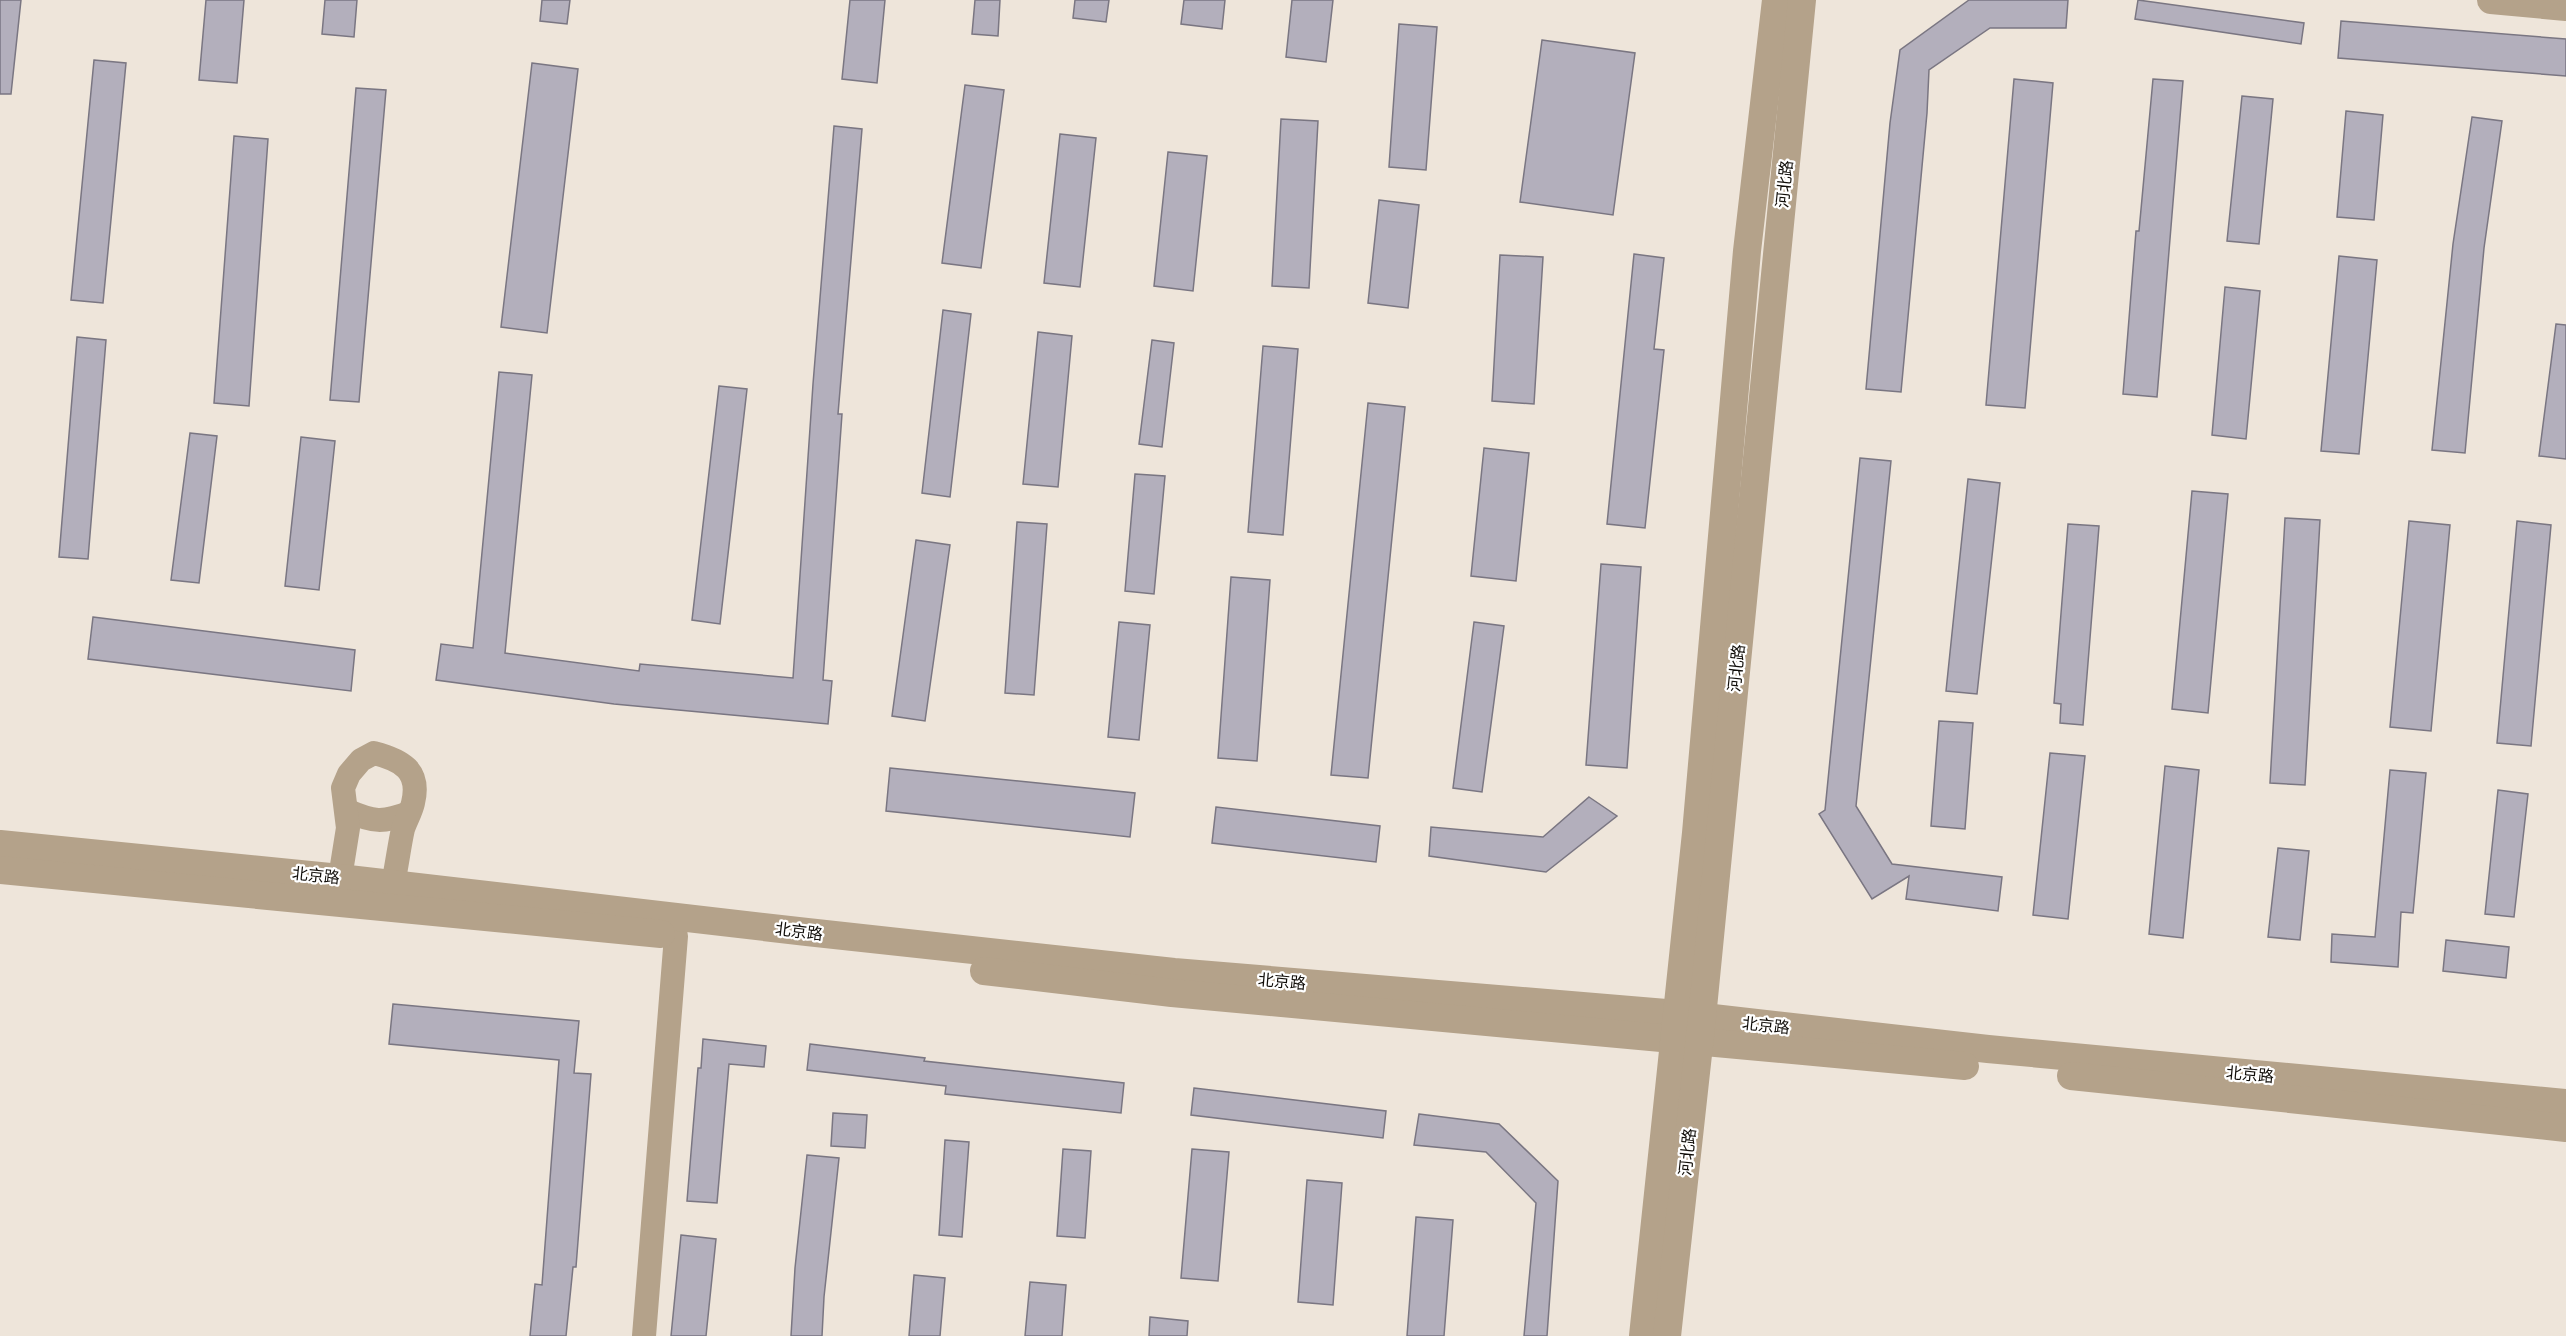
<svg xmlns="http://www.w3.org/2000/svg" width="2566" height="1336" viewBox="0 0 2566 1336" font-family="'Fira Sans','Noto Sans SC',sans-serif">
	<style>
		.building { fill: #b3afbc; stroke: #7a7682; stroke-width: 1.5 }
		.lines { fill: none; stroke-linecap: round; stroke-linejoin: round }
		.minor { stroke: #b4a28a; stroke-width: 24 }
		.tertiary { stroke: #b4a28a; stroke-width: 28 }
		.labels { text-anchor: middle; stroke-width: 4.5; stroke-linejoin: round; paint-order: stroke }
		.street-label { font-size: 16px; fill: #100d09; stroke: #fff }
	</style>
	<rect width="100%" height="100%" fill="#eee5da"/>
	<!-- building -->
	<g class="building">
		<polygon points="0,0 21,0 11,94 0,94"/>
		<polygon points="206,0 244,0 237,83 199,80"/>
		<polygon points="325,0 357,0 354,37 322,34"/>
		<polygon points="542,0 570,0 567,24 540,21"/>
		<polygon points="850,0 885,0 877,83 842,79"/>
		<polygon points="975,0 1000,0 998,36 972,34"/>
		<polygon points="1075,0 1109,0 1106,22 1073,18"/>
		<polygon points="1184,0 1225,0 1222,29 1181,24"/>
		<polygon points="1292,0 1333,0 1326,62 1286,57"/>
		<polygon points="1969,0 2068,0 2066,28 1990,28 1929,70 1927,113 1901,392 1866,389 1890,123 1900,50"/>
		<polygon points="2138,0 2304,23 2301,44 2135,19"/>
		<polygon points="2341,21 2566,39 2566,76 2338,58"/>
		<polygon points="1399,24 1437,27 1426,170 1389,167"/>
		<polygon points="1542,40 1635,53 1613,215 1520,202"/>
		<polygon points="94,60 126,63 103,303 71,300"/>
		<polygon points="532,63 578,69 547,333 501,327"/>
		<polygon points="2014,79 2053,83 2025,408 1986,405"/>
		<polygon points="2153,79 2183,81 2157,397 2123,394 2136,231 2139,231"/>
		<polygon points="965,85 1004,90 981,268 942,263"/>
		<polygon points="356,88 386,90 359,402 330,400"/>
		<polygon points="2242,96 2273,99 2259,244 2227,241"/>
		<polygon points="2346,111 2383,115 2374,220 2337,217"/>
		<polygon points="2472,117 2502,121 2484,248 2465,453 2432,450 2453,244"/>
		<polygon points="1281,119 1318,121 1309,288 1272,286"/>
		<polygon points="834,126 862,129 838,414 842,414 823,680 832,681 828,724 614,704 436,680 441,644 473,648 499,372 532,375 505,653 639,671 640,664 793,678 813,384"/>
		<polygon points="1060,134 1096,138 1080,287 1044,283"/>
		<polygon points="234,136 268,139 249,406 214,403"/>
		<polygon points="1168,152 1207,156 1193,291 1154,286"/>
		<polygon points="1379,200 1419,205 1408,308 1368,303"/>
		<polygon points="1634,254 1664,258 1654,349 1664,350 1645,528 1607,524"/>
		<polygon points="1500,255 1543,257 1534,404 1492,401"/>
		<polygon points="2339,256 2377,260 2359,454 2321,451"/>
		<polygon points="2225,287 2260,291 2246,439 2212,435"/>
		<polygon points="943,310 971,314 950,497 922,493"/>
		<polygon points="2556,324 2566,325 2566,459 2539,456"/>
		<polygon points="1038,332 1072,336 1058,487 1023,484"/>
		<polygon points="77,337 106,340 88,559 59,557"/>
		<polygon points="1152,340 1174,343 1162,447 1139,444"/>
		<polygon points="1263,346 1298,349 1283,535 1248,532"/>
		<polygon points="719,386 747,389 720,624 692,620"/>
		<polygon points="1368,403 1405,407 1368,778 1331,775"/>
		<polygon points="190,433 217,436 199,583 171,580"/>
		<polygon points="301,437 335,441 319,590 285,586"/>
		<polygon points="1484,448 1529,453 1516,581 1471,576"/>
		<polygon points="1860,458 1891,461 1856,806 1892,864 2002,877 1998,911 1906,899 1909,876 1872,899 1819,814 1825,810"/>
		<polygon points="1135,474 1165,476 1154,594 1125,591"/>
		<polygon points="1968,479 2000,483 1977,694 1946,691"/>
		<polygon points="2192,491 2228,494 2208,713 2172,709"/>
		<polygon points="2285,518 2320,520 2305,785 2270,783"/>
		<polygon points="2409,521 2450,525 2431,731 2390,727"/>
		<polygon points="2517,521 2551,525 2531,746 2497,743"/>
		<polygon points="1017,522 1047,524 1034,695 1005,693"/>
		<polygon points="2068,524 2099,526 2083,725 2060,723 2061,704 2054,703"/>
		<polygon points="916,540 950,545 925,721 892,716"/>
		<polygon points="1601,564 1641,567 1627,768 1586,765"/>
		<polygon points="1231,577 1270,580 1257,761 1218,758"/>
		<polygon points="93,617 355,650 351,691 88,659"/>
		<polygon points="1119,622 1150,625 1139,740 1108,737"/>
		<polygon points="1474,622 1504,626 1482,792 1453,788"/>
		<polygon points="1939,721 1973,723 1965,829 1931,826"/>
		<polygon points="2050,753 2085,756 2068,919 2033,915"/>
		<polygon points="2165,766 2199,770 2183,938 2149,934"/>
		<polygon points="890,768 1135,793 1130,837 886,811"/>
		<polygon points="2390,770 2426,773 2413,913 2401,912 2398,967 2331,962 2332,934 2375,937"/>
		<polygon points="2498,790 2528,794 2514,917 2485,914"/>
		<polygon points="1589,797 1617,816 1546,872 1429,856 1431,827 1543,837"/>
		<polygon points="1216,807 1380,826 1376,862 1212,843"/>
		<polygon points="2278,848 2309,851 2300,940 2268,937"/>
		<polygon points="2446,940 2509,947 2506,978 2443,971"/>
		<polygon points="393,1004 579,1021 574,1073 591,1074 576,1267 573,1267 566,1336 530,1336 535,1284 542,1285 559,1060 389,1044"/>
		<polygon points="703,1039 766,1046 764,1067 729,1064 717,1203 687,1201 698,1068 701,1068"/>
		<polygon points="810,1044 925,1058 924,1061 1124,1083 1121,1113 945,1094 946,1086 807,1070"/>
		<polygon points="1194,1088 1386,1111 1383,1138 1191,1115"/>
		<polygon points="833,1113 867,1115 865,1148 831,1146"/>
		<polygon points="1419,1114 1499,1124 1558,1181 1547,1336 1524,1336 1536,1203 1486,1152 1414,1145"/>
		<polygon points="945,1140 969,1142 962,1237 939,1235"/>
		<polygon points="1063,1149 1091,1151 1085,1238 1057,1236"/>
		<polygon points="1192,1149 1229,1152 1218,1281 1181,1278"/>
		<polygon points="807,1155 839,1158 824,1297 822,1336 791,1336 795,1268"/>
		<polygon points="1307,1180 1342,1183 1333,1305 1298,1302"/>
		<polygon points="1416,1217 1453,1220 1444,1336 1407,1336"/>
		<polygon points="681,1235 716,1239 706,1336 671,1336"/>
		<polygon points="914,1275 945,1278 940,1336 909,1336"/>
		<polygon points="1030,1282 1066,1285 1062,1336 1025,1336"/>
		<polygon points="1150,1317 1188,1321 1187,1336 1149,1336"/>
	</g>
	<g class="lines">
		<!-- minor -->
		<g class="minor">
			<path d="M348 811C373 822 383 823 409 813"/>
			<path d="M340 878 348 828 343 788 349 774 361 760 374 753C401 760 421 770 413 803 411 812 406 820 403 829 399 847 397 865 393 884"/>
			<polyline points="644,1336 676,936"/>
		</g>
		<!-- tertiary -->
		<g class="tertiary">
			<polyline points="2491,0 2566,7"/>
			<polyline points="0,844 340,878 807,932 1174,972 1678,1014 1988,1049 2566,1103"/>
			<polyline points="0,870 661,934"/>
			<polyline points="984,971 1172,993 1965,1066"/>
			<polyline points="2071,1076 2566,1128"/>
			<polyline points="1643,1336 1696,833 1747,251 1776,0"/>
			<polyline points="1667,1336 1702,1018 1802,0"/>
		</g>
	</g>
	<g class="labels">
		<!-- street labels -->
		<g class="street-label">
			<text transform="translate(1784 184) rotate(-84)" y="6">河北路</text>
			<text transform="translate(1736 668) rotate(-84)" y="6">河北路</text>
			<text transform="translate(316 875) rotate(6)" y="6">北京路</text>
			<text transform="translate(799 931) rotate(7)" y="6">北京路</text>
			<text transform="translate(1282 981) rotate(5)" y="6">北京路</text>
			<text transform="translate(1766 1025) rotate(6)" y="6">北京路</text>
			<text transform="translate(2250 1074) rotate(5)" y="6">北京路</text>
			<text transform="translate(1687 1152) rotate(-84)" y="6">河北路</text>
		</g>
	</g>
</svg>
